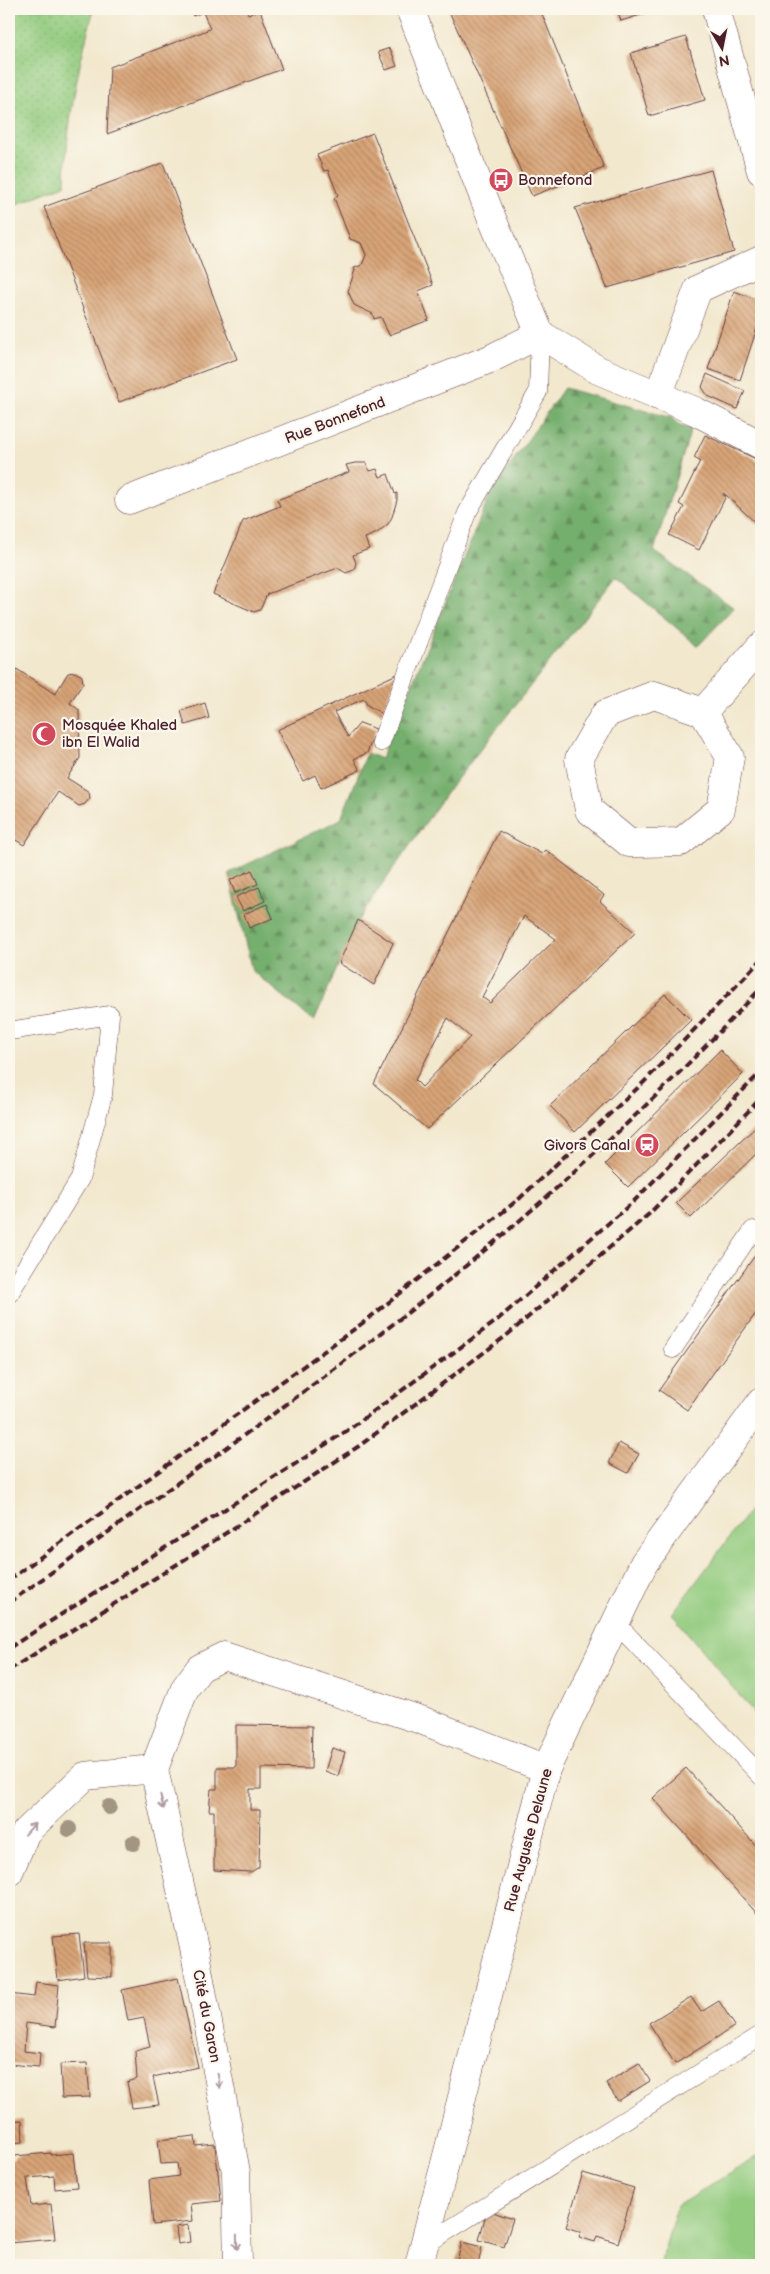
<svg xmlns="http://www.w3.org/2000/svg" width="770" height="2274" viewBox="0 0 770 2274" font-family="'Balsamiq Sans',sans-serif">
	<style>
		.grass { fill: url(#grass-dots); stroke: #6e7554 }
		.forest { fill: url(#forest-firs); stroke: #60674c }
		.park { fill: #92cb7e; stroke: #6e7554 }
		.building { fill: url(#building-back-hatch); fill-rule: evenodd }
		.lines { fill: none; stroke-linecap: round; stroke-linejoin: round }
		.service-casing { stroke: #633d43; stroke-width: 19 }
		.minor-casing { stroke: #633d43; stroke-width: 29 }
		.service { stroke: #fff; stroke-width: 18 }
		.minor { stroke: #fff; stroke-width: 28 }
		.rail { stroke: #4a1f2b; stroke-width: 4; stroke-dasharray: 8 4; stroke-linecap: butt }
		.tree { fill: #a29682 }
		.oneway { stroke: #ae9aa0 }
		.labels { text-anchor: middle; stroke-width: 4.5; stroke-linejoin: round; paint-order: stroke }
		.poi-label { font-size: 15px; fill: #4a1f2b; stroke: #fbf7ec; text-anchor: start }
		.street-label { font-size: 15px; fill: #4a1f2b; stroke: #fbf7ec }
	</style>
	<defs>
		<pattern id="grass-dots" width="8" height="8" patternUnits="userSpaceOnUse" patternTransform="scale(1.25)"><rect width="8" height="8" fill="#92cb7e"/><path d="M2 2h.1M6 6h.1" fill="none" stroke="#7fae6d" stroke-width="1.8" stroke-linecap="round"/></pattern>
		<pattern id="forest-firs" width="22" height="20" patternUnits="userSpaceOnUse" patternTransform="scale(1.25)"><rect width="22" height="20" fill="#75af6d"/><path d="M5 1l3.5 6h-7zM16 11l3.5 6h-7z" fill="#628e5a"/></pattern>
		<pattern id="building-back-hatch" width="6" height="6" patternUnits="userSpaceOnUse" patternTransform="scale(1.25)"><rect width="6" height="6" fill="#d8a477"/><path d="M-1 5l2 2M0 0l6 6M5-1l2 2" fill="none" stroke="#b18562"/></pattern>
	</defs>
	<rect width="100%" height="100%" fill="#fbf7ec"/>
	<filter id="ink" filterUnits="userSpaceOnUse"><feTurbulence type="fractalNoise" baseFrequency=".02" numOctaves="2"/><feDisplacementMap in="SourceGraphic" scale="10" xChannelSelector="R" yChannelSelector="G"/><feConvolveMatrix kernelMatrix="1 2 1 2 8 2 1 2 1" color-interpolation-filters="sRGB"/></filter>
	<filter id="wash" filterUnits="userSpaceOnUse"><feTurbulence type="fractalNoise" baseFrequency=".0096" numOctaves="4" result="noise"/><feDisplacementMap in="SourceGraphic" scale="20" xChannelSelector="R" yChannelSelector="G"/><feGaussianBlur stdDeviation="1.12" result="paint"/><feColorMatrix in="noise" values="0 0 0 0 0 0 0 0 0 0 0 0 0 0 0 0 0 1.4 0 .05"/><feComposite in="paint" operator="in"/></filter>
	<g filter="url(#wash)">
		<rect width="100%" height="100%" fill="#f2e8ce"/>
		<!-- grass -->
		<path class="grass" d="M9 9H94C78 67 66 125 65 185L9 207Z"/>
		<!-- forest -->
		<polygon class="forest" points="564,388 672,418 680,426 691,429 654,551 734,608 698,646 616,577 447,792 358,920 314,1021 252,971 229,873 341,819 367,753 381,759 490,494"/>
		<!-- park -->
		<g class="park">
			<polygon points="761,1495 761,1722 672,1614"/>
			<polygon points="761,2154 761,2265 660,2265 677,2206"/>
		</g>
		<g id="blocks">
			<!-- building -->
			<g class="building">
				<polygon points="190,9 246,9 248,14 260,10 282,69 107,134 110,67 210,29 203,12 193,16"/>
				<polygon points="448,9 540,9 604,168 532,196"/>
				<polygon points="617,9 660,9 621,21"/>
				<polygon points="686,37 705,100 649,116 631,53"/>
				<polygon points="390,48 397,66 386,70 378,52"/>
				<polygon points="373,133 433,285 418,291 429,320 389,335 381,317 374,319 373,314 354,305 348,291 355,270 354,268 362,265 366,255 361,243 350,239 334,198 338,195 328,170 324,171 317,155"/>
				<polygon points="163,163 237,359 119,402 44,207"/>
				<polygon points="711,170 734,252 607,288 575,208"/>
				<polygon points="734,291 761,301 761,316 740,380 708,369"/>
				<polygon points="707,374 745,391 737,409 708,396 702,387"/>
				<polygon points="705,435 754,458 761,465 761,528 724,493 723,495 726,496 699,550 669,535 684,507 679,504 700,461 694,458"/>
				<polygon points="355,463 366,463 370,471 377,469 380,477 388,474 395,494 397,493 397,500 392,517 388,524 377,533 365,538 369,549 353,555 356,563 354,570 346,573 338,568 267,594 260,610 254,612 213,594 243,521 280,506 277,500 349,472 346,465"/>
				<polygon points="9,664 55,694 68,673 75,672 82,676 83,683 70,703 79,710 80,758 67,778 89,792 90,798 85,804 79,806 58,792 24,845 9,836"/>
				<polygon points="397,674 382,714 367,705 364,699 334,712 348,737 360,723 376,729 367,753 354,759 360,770 321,788 315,775 303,781 277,730"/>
				<polygon points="205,703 209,718 185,725 181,711"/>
				<path d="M499 831 542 854 546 850 604 895 600 901 635 933 427 1129 374 1084ZM524 916 556 939 490 1003 482 997ZM448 1018 470 1037 422 1087 415 1080Z"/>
				<polygon points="252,870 258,884 235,893 230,880"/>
				<polygon points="259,887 265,901 243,911 236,897"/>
				<polygon points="267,904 273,918 249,928 244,914"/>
				<polygon points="358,920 393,943 374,985 339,963"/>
				<polygon points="665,994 691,1020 575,1132 550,1106"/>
				<polygon points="720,1050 743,1074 628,1187 605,1164"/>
				<polygon points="759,1124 761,1126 761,1149 691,1218 676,1203"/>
				<polygon points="761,1247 761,1306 687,1410 659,1390"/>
				<polygon points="619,1443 639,1454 628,1473 609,1463"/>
				<polygon points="236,1725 312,1726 311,1769 261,1768 261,1789 250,1789 250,1810 260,1810 259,1867 251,1872 214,1870 214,1811 209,1811 211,1789 217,1789 217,1767 236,1767"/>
				<polygon points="332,1748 345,1752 338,1776 325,1771"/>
				<polygon points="686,1768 761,1851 761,1918 653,1798"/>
				<polygon points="79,1934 84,1976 58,1980 53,1936"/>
				<polygon points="84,1943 112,1943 112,1977 87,1976"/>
				<polygon points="178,1978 198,2067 153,2077 159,2105 132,2108 127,2082 137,2079 135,2051 150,2047 144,2018 128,2021 122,1990"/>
				<polygon points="36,1982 59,1985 55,2027 26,2023 24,2051 40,2053 39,2067 9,2064 9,1994 34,1997"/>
				<polygon points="691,1997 701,2012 719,2001 735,2026 675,2064 649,2023"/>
				<polygon points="87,2063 90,2097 62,2098 60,2064"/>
				<polygon points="639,2063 650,2081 618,2101 606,2083"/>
				<polygon points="22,2120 23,2142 9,2143 9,2121"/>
				<polygon points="195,2136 196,2146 215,2144 221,2201 191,2204 193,2221 153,2225 149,2180 179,2176 177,2163 161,2164 158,2140"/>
				<polygon points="51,2153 51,2155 73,2153 77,2187 55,2189 54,2176 27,2178 31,2206 51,2204 55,2239 9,2243 9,2160 14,2159 14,2156"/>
				<polygon points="583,2173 634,2188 618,2243 597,2236 595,2242 579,2237 581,2232 566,2227"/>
				<polygon points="487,2210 513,2219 504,2247 479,2240"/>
				<polygon points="188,2225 190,2242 178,2244 176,2227"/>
				<polygon points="462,2242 482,2247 478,2265 456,2265"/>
			</g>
		</g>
	</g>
	<g filter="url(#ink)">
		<use href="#blocks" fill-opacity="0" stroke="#633d43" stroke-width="1"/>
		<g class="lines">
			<defs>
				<g id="service">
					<polyline points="381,742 467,513 538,392 540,334"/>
					<polyline points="9,1031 110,1015 103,1095 80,1179 9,1294"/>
					<polyline points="673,1349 753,1230 761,1237"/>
					<polyline points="615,1622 761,1776"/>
					<polyline points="423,2246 761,2035"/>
				</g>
				<g id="minor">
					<polyline points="410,9 491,216 540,334 598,370 695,411 761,445"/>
					<polyline points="716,9 761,171"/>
					<polyline points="658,396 698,289 761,260"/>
					<polyline points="129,500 490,359 540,334"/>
					<polygon points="654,695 703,712 730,757 721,809 681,842 643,843 629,843 589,810 579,759 605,714"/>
					<polyline points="703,712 761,646"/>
					<polyline points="154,1769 185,1688 200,1668 224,1656 421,1720 546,1769"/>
					<polyline points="9,1872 26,1832 85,1776 154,1769 194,1948 236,2172 238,2265"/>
					<polyline points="419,2265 546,1769 644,1563 761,1402"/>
				</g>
			</defs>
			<!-- service casing -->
			<use href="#service" class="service-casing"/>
			<!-- minor casing -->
			<use href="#minor" class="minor-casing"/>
			<!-- service -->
			<use href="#service" class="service"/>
			<!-- minor -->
			<use href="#minor" class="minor"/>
			<!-- rail -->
			<g class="rail">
				<polyline points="9,1580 364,1322 519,1199 644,1082 761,960"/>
				<path d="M9 1603C161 1493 317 1388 462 1269 568 1182 668 1088 761 988"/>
				<polyline points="9,1648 348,1430 495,1322 634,1201 761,1072"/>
				<polyline points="9,1670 203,1548 359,1446 506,1336 649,1214 761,1098"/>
			</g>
		</g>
		<!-- trees -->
		<g class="tree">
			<circle cx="109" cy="1807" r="8"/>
			<circle cx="69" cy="1829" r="8"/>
			<circle cx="133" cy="1843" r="8"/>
		</g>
		<!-- one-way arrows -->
		<defs><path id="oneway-shaft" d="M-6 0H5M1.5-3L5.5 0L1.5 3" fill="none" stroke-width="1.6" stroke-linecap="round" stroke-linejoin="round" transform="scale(1.25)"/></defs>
		<g class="oneway">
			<use href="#oneway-shaft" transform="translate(162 1802) rotate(77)"/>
			<use href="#oneway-shaft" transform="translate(30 1829) rotate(-49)"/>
			<use href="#oneway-shaft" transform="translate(219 2081) rotate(79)"/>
			<use href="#oneway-shaft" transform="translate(237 2242) rotate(89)"/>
		</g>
	</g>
	<!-- icons -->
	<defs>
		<symbol id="bus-disc" viewBox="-11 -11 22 22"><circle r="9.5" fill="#d1495b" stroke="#fbf7ec"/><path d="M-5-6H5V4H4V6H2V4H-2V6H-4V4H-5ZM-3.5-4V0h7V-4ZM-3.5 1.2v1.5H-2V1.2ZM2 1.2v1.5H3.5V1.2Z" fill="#fff"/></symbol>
		<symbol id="mosque-disc" viewBox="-11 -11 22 22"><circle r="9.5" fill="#d1495b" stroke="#fbf7ec"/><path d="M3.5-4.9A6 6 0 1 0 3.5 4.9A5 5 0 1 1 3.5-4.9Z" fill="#fff"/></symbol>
		<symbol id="station-disc" viewBox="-11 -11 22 22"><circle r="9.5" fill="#d1495b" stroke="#fbf7ec"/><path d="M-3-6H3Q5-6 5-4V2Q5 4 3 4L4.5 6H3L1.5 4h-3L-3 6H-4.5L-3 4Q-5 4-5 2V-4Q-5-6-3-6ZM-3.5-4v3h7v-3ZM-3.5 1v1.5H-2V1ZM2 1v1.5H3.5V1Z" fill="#fff"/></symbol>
	</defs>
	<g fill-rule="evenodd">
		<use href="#bus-disc" x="487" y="166" width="28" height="28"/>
		<use href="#mosque-disc" x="30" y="720" width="28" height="28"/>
		<use href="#station-disc" x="633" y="1131" width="28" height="28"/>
	</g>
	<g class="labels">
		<!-- poi labels -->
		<g class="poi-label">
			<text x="518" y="185">Bonnefond</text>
			<text x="62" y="730">Mosquée Khaled<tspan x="62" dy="17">ibn El Walid</tspan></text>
			<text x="630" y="1150" text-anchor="end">Givors Canal</text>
		</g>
		<!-- street labels -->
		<g class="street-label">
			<text transform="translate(335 420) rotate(-21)" y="5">Rue Bonnefond</text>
			<text transform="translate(528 1840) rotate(-75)" y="5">Rue Auguste Delaune</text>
			<text transform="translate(207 2016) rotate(79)" y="5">Cité du Garon</text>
		</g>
	</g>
	<!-- margin -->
	<rect width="770" height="2274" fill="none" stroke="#fbf7ec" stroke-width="30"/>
	<!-- north arrow -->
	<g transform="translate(722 48) rotate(170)" stroke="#fbf7ec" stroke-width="4" paint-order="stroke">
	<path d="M0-4L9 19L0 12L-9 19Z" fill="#4a1f2b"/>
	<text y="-8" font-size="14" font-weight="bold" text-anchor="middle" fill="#4a1f2b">N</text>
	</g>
</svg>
